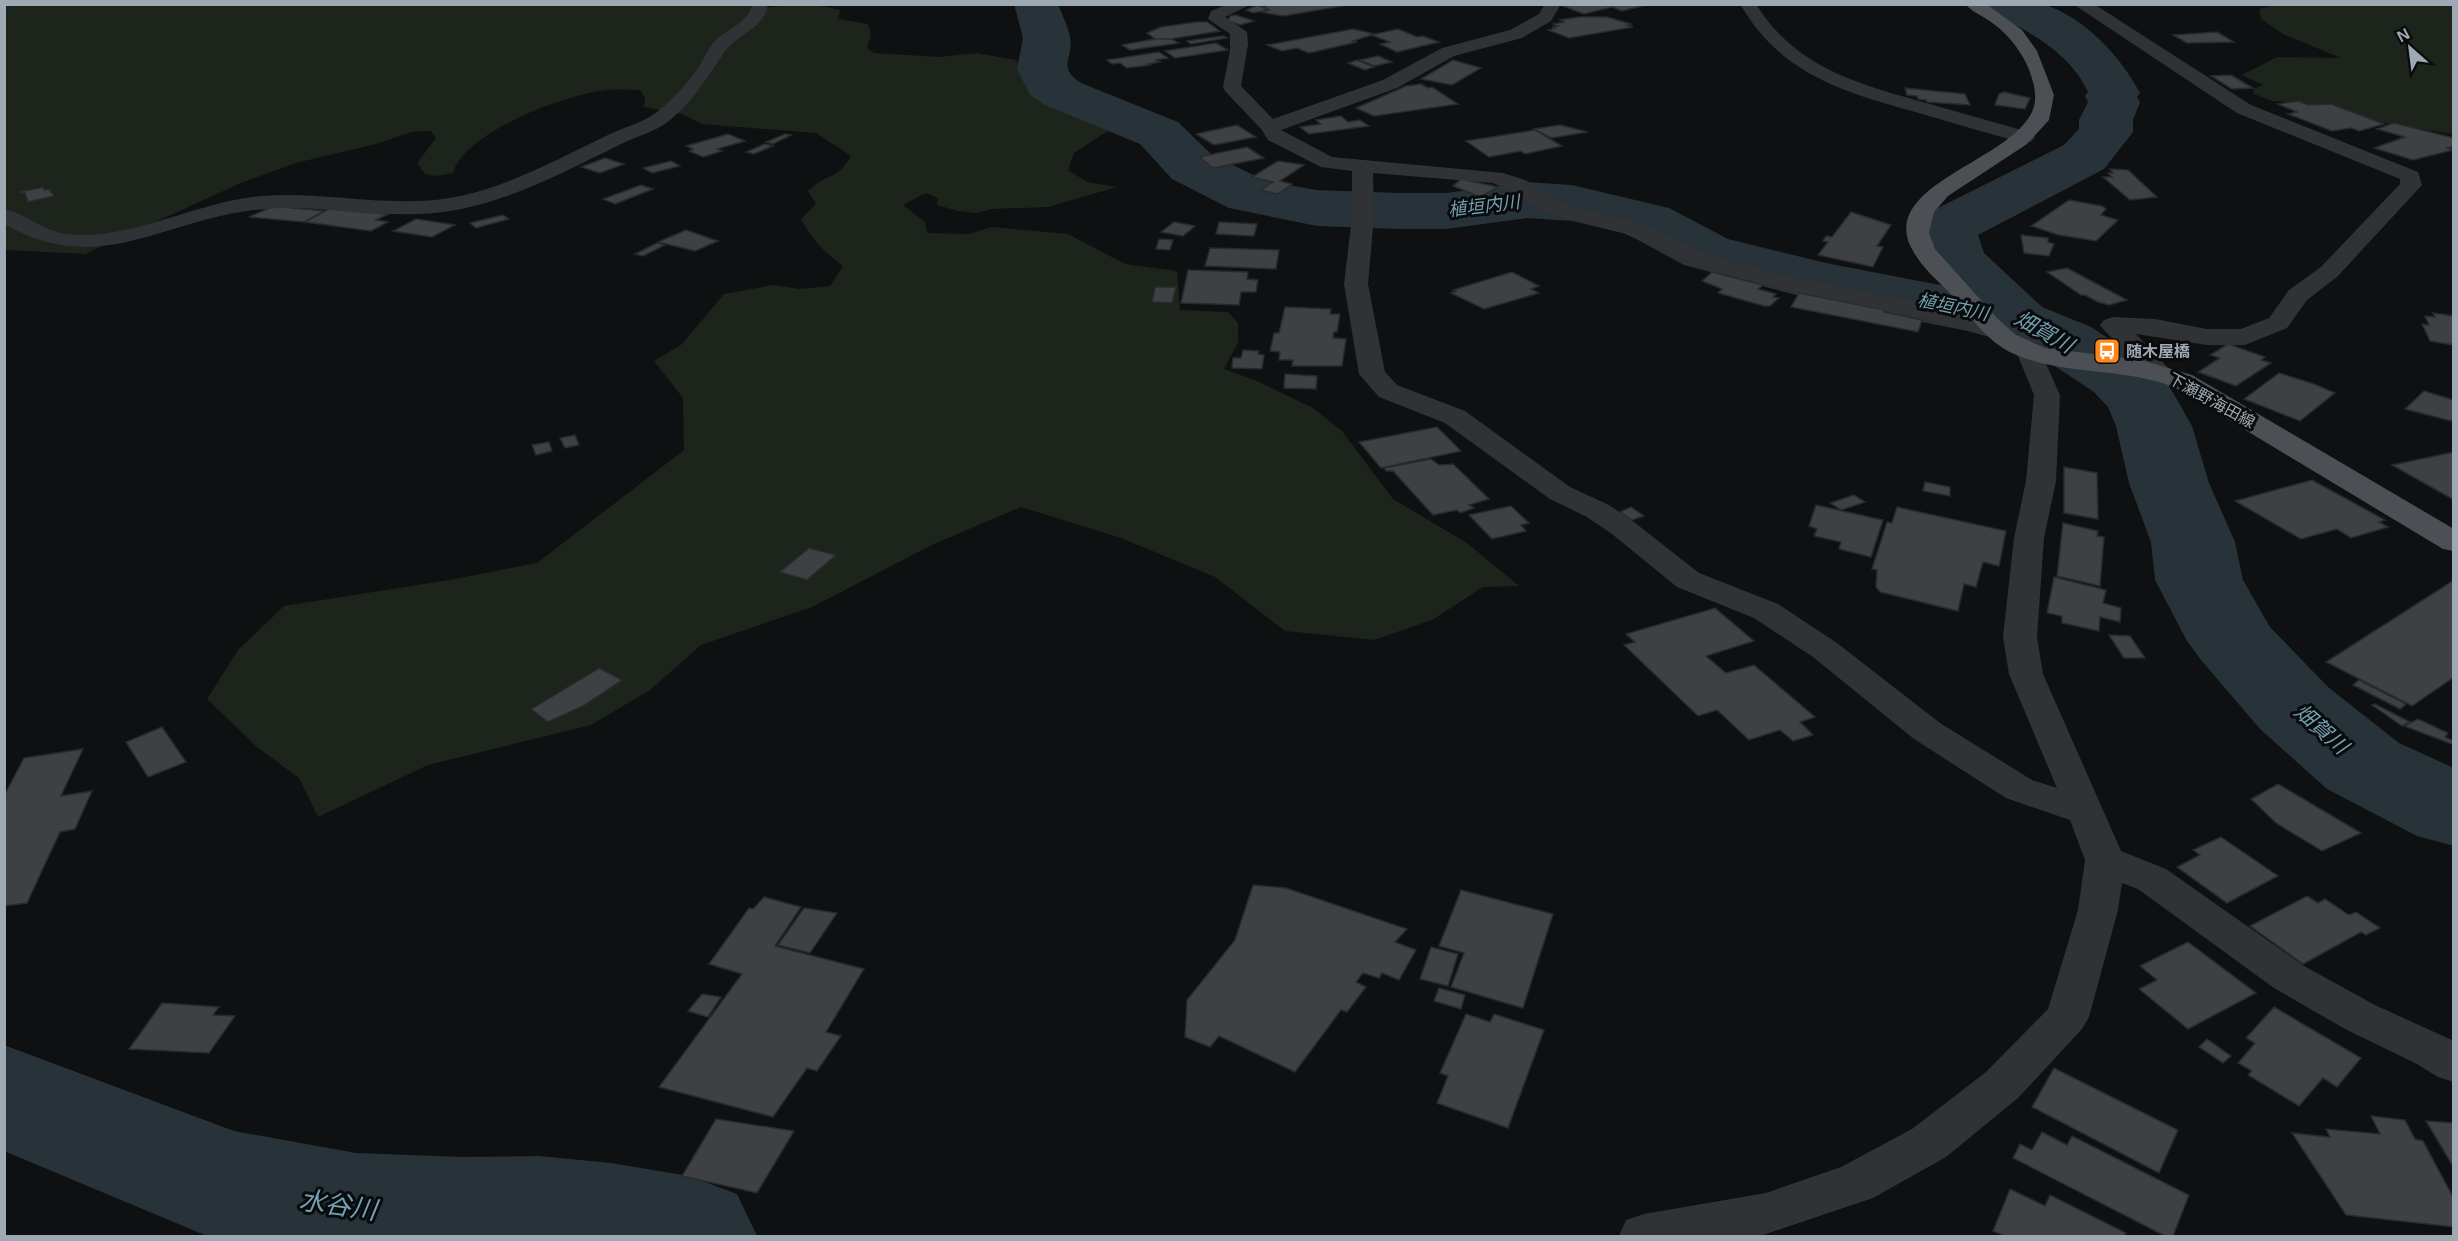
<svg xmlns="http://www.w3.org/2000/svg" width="2458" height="1241" viewBox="0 0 2458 1241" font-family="Arial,'Noto Sans JP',sans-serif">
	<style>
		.green { fill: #1c241c }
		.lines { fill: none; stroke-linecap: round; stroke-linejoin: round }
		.river { fill: #273338; fill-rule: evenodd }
		.building { fill: #3e4044; stroke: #292a2d; stroke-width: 1.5 }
		.street { fill: #303236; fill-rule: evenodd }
		.primary { fill: #4c5055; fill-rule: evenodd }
		.labels { text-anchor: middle; stroke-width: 6; stroke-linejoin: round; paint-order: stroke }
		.far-poi-label { font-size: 16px; font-weight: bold; fill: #9fa9b3; stroke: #0a0b0c; text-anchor: start }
		.far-street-label { font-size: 16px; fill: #9fa9b3; stroke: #0a0b0c }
		.far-water-label { font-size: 18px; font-style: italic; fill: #73a0b2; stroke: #0a0b0c }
		.water-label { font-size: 21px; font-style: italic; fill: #73a0b2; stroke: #0a0b0c }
		.near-water-label { font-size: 26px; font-style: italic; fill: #73a0b2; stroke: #0a0b0c }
	</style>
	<rect width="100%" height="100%" fill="#0f1011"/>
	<!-- green -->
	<g class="green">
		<path d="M750 4 752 10C783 5 810 2 840 10L838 19 868 24 871 35 867 48 874 53 939 57 977 53 1016 60 1027 76 1025 86C1050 104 1091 106 1108 131L1074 153 1068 170 1087 182 1117 187 1048 207 992 209 976 213 958 211 937 205 938 198 926 193 903 205 925 222 927 233 969 234 992 227 1068 234 1125 264 1177 271 1180 310 1228 312 1238 323V343L1224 369 1257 381 1313 408 1342 431 1393 499 1467 543 1519 586 1483 587 1432 620 1374 640 1285 631 1215 577 1121 538 1021 507 934 544 812 607 701 645 650 690 591 725 428 765 318 817 299 778 257 747 207 699 238 650 284 606 449 580 537 563 684 450 683 398 654 361 682 344 724 294 773 285 800 289 830 286 843 266C824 252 812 240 801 219L816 204 808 191C826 173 837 181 851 156L816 133 702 124 682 114 644 107 645 98 640 90C629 90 618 89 608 90 568 93 464 132 453 173L437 176 425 174 417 163 436 138 431 131 411 132 376 144 296 163 241 183 85 254 5 250 4 5Z"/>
		<polygon points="2278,4 2453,5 2453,134 2395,125 2294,102 2272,101 2254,94 2253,89 2263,85 2242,75 2277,57 2341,58 2283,34 2261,19 2259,9"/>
	</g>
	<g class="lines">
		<!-- river -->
		<g class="river">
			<path d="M1014 4H1058C1062 15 1068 26 1070 37 1074 59 1056 67 1081 83L1178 122 1212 155 1266 181 1317 190 1398 193H1446L1527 182 1572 185 1669 208 1728 239 1826 263 1945 286 1922 260 1916 234 1934 210 2064 145 2079 129V120L2088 102 2085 96 2088 92C2075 63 2048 43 2021 28 2008 21 1995 17 1986 4 2002 4 2032 0 2046 5 2086 19 2121 57 2140 93L2137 97 2140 102 2133 120V132L2104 169 1978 235 1984 253 2042 307 2091 327 2144 362 2167 382 2192 426 2209 483 2235 542 2243 580 2270 627 2328 687 2399 743 2454 768V846L2417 836 2327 789 2260 729 2201 660 2187 641 2155 580 2151 542 2129 483 2116 426 2108 407 2094 392 2041 357 1998 337 1826 303 1684 265 1627 234 1572 221 1527 218 1446 229H1398L1317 226 1229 208 1172 179 1140 144 1045 105 1030 95 1017 69 1023 38Z"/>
			<polygon points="4,1045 234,1131 356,1153 463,1157 539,1156 611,1163 689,1176 737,1194 757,1236 207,1236 4,1151"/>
		</g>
	</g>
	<!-- building -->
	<g class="building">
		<polygon points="1274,4 1354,4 1283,16 1261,12 1269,10 1263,7"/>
		<polygon points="1574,4 1651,4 1622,11 1612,7 1584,14 1563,6"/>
		<polygon points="1258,5 1268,10 1253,13 1246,10"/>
		<polygon points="1236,15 1254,21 1240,25 1228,21 1230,16"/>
		<polygon points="1579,17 1607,17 1631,24 1627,25 1633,27 1569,38 1548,30 1556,28 1552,27 1558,26 1553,24 1564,22 1560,20"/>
		<polygon points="1197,22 1207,22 1220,31 1158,41 1147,33 1161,27"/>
		<polygon points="1353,29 1375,34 1353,41 1357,42 1309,53 1297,48 1282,51 1267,45"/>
		<polygon points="1398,29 1417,37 1423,36 1439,42 1397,52 1380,44 1390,42 1371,35"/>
		<polygon points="2217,32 2234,42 2187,43 2173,35"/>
		<polygon points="1223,36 1227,38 1191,44 1187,41"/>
		<polygon points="1155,39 1171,39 1179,43 1130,50 1122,45"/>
		<polygon points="1216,43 1228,50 1175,58 1165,51"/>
		<polygon points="1159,52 1168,58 1156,60 1160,62 1148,64 1150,65 1127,68 1120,63 1112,64 1107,60"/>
		<polygon points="1378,56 1392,62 1374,66 1360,60"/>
		<polygon points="1357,60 1374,67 1365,70 1348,63"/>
		<polygon points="1453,60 1481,68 1452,85 1421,79"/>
		<polygon points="2231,75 2253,88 2232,89 2211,76"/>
		<polygon points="1421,84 1428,88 1432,87 1458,104 1374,116 1356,108 1406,86"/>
		<polygon points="1905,88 1965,94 1970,105 1927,102 1926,100 1918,99 1917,96 1907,95"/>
		<polygon points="2004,92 2030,98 2025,109 1995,105 1999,94"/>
		<polygon points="2298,101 2309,105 2331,104 2384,124 2359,131 2351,128 2332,131 2288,114 2297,112 2278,104"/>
		<polygon points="1341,116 1348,122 1360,120 1369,126 1309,134 1300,127 1321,124 1316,120"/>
		<polygon points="2394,123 2454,138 2454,146 2447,148 2453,150 2413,160 2374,148 2405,137 2377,129"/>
		<polygon points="1237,125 1256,137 1214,145 1196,134"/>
		<polygon points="1560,125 1588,132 1551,138 1534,129"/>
		<polygon points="1535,130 1562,146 1525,154 1521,151 1489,157 1466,141"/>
		<polygon points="728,134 745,141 717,149 722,151 703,157 689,151 693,149 686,146"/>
		<polygon points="785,134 791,135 773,144 766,142"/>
		<polygon points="765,144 773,146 754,154 746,152"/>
		<polygon points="1247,147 1264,158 1213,168 1199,157"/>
		<polygon points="605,158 624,164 600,173 581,167"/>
		<polygon points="671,161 680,166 652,173 643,168"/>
		<polygon points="1278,161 1304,165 1280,181 1292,184 1278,194 1260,190 1273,182 1252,177"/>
		<polygon points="2110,169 2128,170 2157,197 2130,200 2103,177 2112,177 2108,173 2113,173"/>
		<polygon points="1461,179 1498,187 1480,197 1453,186"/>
		<polygon points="641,185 653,189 615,204 603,199"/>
		<polygon points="44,187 44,190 49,189 54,196 28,202 25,193 19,192"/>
		<polygon points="2069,200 2102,206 2106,209 2101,215 2118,220 2096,241 2059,235 2031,226"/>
		<polygon points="274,206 324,211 304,222 249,217"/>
		<polygon points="329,209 388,214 376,220 388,222 371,231 305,222"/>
		<polygon points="1851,212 1891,225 1877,246 1883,247 1873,267 1818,255 1828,242 1823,241 1826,236 1832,237"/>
		<polygon points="503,215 509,219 476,228 470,223"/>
		<polygon points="416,219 455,225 432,237 393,231"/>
		<polygon points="1174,222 1195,226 1183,236 1161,232"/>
		<polygon points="1219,222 1257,224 1254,236 1216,234"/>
		<polygon points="686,230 718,241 695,251 658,242"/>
		<polygon points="2021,235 2048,238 2048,242 2054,244 2049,256 2024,253"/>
		<polygon points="1159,239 1173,240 1170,250 1156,249"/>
		<polygon points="657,243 665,245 643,256 635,254"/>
		<polygon points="1210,248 1279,250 1276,269 1205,266"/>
		<polygon points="2067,268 2127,300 2109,305 2098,302 2085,295 2081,295 2047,272"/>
		<polygon points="1188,270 1248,272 1247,279 1258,280 1256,292 1241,292 1239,305 1181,303"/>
		<polygon points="1512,272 1539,286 1531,289 1539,293 1484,309 1451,293 1456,291 1453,290"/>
		<polygon points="1712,272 1763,285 1758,289 1776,294 1773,297 1779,298 1770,306 1764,306 1718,293 1722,289 1702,281"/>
		<polygon points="1155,287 1176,287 1172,303 1152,302"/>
		<polygon points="1799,293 1885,310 1884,312 1922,320 1918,332 1791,307"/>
		<polygon points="1285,307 1331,309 1330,314 1340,314 1337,332 1334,332 1333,338 1346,339 1342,366 1292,366 1293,360 1279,360 1280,352 1270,351 1274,333 1279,333"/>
		<polygon points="2433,313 2454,316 2454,345 2430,341 2422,324 2429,325 2425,316 2435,317"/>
		<polygon points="2228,344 2265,357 2261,360 2271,363 2236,386 2198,372 2220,358 2210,355"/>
		<polygon points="1243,350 1259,351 1258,354 1264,355 1262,369 1232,368 1233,358 1241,358"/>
		<polygon points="2279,373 2314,384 2335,393 2300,421 2244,399"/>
		<polygon points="1285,374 1317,376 1316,389 1284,388"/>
		<polygon points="2424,391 2454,400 2454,418 2451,421 2405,409"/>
		<polygon points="1437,427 1461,451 1381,468 1359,442"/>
		<polygon points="575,435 579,445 565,448 560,438"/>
		<polygon points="549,442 552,451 536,455 532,445"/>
		<polygon points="2454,452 2454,500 2392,465"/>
		<polygon points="1431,459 1439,465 1453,464 1489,499 1469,505 1474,508 1460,513 1457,510 1433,515 1393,471 1386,471 1384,468"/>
		<polygon points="2064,467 2097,473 2098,519 2064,513"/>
		<polygon points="2312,480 2385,520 2379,522 2388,527 2351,538 2337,529 2301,539 2235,501"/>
		<polygon points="1925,482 1950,487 1950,496 1923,491"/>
		<polygon points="1854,495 1865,502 1841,510 1830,503"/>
		<polygon points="1816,505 1883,520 1871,557 1839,549 1841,542 1814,536 1817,529 1809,526"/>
		<polygon points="1511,506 1529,523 1521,525 1526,531 1492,539 1469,515"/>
		<polygon points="1631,507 1644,516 1632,520 1620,512"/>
		<polygon points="1897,507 2006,531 1999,566 1983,562 1976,587 1964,584 1958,611 1880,592 1876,587 1877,570 1872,569 1887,522 1892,523"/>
		<polygon points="2063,523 2098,531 2097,536 2104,537 2100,586 2057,576"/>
		<polygon points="809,548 836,555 807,580 780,572"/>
		<polygon points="2054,577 2106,590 2103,603 2121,608 2120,622 2100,617 2099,631 2062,623 2062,616 2047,613"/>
		<polygon points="2454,580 2454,677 2412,706 2326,662"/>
		<polygon points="1715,608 1754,641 1706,656 1726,673 1754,665 1815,717 1800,722 1813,735 1793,741 1780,730 1749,740 1717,710 1698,716 1624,645 1635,642 1626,634"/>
		<polygon points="2109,635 2130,636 2145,658 2124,658"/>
		<polygon points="599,668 622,680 583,706 548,722 531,709"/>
		<polygon points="2359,680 2406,704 2400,709 2353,685"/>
		<polygon points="2375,704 2410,722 2402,726 2372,705"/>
		<polygon points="2418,719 2448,733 2445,737 2454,741 2454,745 2404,726"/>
		<polygon points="162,727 186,762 148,777 126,742"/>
		<polygon points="83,749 61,796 92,791 75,829 60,832 27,903 4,906 4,796 24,758"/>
		<polygon points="2278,784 2361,833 2322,851 2276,823 2251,799"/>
		<polygon points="2221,837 2278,876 2227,903 2177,867 2200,855 2193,850"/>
		<polygon points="1253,885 1286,888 1407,929 1395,942 1416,950 1399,980 1382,973 1379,978 1363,973 1356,982 1366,987 1347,1012 1341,1010 1295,1072 1219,1036 1210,1047 1185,1037 1187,1000 1235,940"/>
		<polygon points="1461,890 1553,914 1523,1008 1451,987 1464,953 1439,946"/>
		<polygon points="2307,896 2318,903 2325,899 2349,915 2356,912 2380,928 2366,935 2361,932 2303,964 2250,926"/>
		<polygon points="764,897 801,907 775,946 864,969 826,1032 841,1036 817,1071 807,1068 773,1117 659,1087 742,974 709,964 749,908 753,909"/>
		<polygon points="804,908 837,913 810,953 778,945"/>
		<polygon points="2188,942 2256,993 2188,1029 2139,989 2157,980 2140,966"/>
		<polygon points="1431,947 1458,954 1448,986 1420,979"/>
		<polygon points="1439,988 1465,995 1461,1009 1434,1001"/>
		<polygon points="702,994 721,997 708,1017 688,1011"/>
		<polygon points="162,1003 219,1007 213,1015 235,1016 209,1053 129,1049"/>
		<polygon points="2274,1007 2361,1058 2337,1087 2323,1078 2299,1106 2248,1075 2252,1071 2238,1063 2255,1043 2246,1038"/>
		<polygon points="1466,1014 1490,1022 1494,1014 1544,1030 1508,1128 1437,1103 1448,1076 1440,1073"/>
		<polygon points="2207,1039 2231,1056 2223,1063 2199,1047"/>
		<polygon points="2054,1068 2178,1130 2159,1173 2032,1107"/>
		<polygon points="2371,1116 2405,1120 2415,1139 2423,1141 2454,1199 2454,1227 2346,1215 2292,1133 2330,1137 2326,1129 2380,1134"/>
		<polygon points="716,1119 794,1131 757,1193 682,1176"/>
		<polygon points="2426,1121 2454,1123 2454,1168"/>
		<polygon points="2042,1132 2067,1145 2072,1136 2189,1195 2173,1236 2165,1236 2013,1158 2020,1144 2032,1150"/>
		<polygon points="2010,1189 2045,1206 2050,1195 2126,1233 2124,1236 2005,1236 1993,1231"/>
	</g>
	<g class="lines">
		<!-- street -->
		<g class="street">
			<path d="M752 4H768C765 28 739 33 726 50 708 75 696 99 670 120 656 132 637 136 621 144 556 176 491 212 417 214 362 216 308 203 254 210 160 221 99 278 4 224V209C27 214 43 231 67 234 132 241 197 201 262 196 314 192 365 203 416 201 486 200 547 164 608 135 624 127 643 123 657 112 673 99 689 82 700 65 705 57 708 49 714 42 726 29 749 23 752 4Z"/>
			<polygon points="1228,4 1252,4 1225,17 1247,32 1248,44 1241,86 1273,119 1383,80 1442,48 1510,30 1539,14 1545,4 1561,4 1551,21 1522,38 1454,56 1397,88 1281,130 1332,157 1503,173 1525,180 1565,204 1639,223 1718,258 1780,274 1916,302 2002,325 2006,330 2002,335 1993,338 1913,316 1778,288 1702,268 1623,233 1549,214 1509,190 1493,183 1373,173 1374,217 1368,284 1385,372 1397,385 1465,411 1570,487 1609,505 1634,522 1699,573 1778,604 1837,643 1940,723 2032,780 2057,788 2009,674 2003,637 2014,538 2026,481 2034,395 2016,351 2020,346 2029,343 2038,346 2060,395 2056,481 2044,538 2037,637 2043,674 2121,851 2166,869 2304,966 2375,1005 2454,1041 2454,1082 2438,1077 2417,1064 2345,1029 2274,988 2138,889 2122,883 2118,910 2089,1017 2082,1029 2018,1098 1946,1157 1873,1198 1760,1236 1619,1236 1626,1220 1644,1214 1766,1193 1841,1167 1912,1129 1986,1072 2048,1009 2078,910 2085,860 2070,820 2006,798 1914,739 1813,657 1754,618 1677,587 1612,534 1587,517 1550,499 1445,423 1379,397 1359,374 1344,284 1352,217 1352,171 1321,167 1268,140 1262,130 1225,91 1223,87 1230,51 1230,34 1208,19 1211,11"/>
			<path d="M1740 4H1756C1795 68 1859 84 1926 103 1961 113 1997 123 2032 133L2035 137 2032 141 2025 143C1989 134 1954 123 1919 113 1845 92 1782 76 1740 4Z"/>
			<polygon points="2073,4 2094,4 2251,105 2418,172 2422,185 2337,277 2307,300 2287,328 2245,345 2207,345 2136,334 2172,372 2168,378 2159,380 2150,378 2104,330 2100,325 2104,320 2113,317 2155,319 2207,329 2241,329 2269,318 2289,290 2321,267 2400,184 2400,179 2237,113"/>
		</g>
		<!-- primary -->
		<path class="primary" d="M1965 4H1986L2022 30 2037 51 2054 95 2049 120 2027 144 1948 196 1934 212 1929 233 1935 249 1997 318 2016 335 2045 348 2141 360 2192 375 2454 529V551L2443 549 2174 387C2122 367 2065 376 2014 354 1985 341 1970 314 1949 292 1934 278 1917 262 1909 243 1884 176 2041 155 2035 94 2033 66 2013 37 1991 22 1983 16 1972 12 1965 4Z"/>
	</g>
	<!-- icons -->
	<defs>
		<symbol id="bus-square" viewBox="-11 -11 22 22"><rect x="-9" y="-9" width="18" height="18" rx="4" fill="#ff8719" stroke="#0a0b0c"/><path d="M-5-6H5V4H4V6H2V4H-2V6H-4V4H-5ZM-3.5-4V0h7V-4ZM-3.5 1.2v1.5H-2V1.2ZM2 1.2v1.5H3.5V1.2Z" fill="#fff"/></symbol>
	</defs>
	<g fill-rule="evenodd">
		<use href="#bus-square" x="2092" y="336" width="30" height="30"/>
	</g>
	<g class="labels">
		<!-- far-poi labels -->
		<g class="far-poi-label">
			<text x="2126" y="357">随木屋橋</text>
		</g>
		<!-- far-street labels -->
		<g class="far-street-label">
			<text transform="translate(2212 400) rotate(29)" y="6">下瀬野海田線</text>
		</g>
		<!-- far-water labels -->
		<g class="far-water-label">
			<text transform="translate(1484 206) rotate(-7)" y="6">植垣内川</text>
			<text transform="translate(1953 307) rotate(12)" y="6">植垣内川</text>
		</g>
		<!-- water labels -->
		<g class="water-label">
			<text transform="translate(2044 332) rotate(29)" y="7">畑賀川</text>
			<text transform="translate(2321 729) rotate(41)" y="7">畑賀川</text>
		</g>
		<!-- near-water labels -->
		<g class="near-water-label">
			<text transform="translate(338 1205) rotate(8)" y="9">水谷川</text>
		</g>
	</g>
	<!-- border -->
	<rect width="2458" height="1241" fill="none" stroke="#9fa9b3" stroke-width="12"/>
	<!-- north arrow -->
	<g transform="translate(2410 48) rotate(332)" stroke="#0a0b0c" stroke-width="4.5" paint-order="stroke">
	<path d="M0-4.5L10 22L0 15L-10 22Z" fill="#9fa9b3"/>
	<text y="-9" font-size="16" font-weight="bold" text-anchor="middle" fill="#9fa9b3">N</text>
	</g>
</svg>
